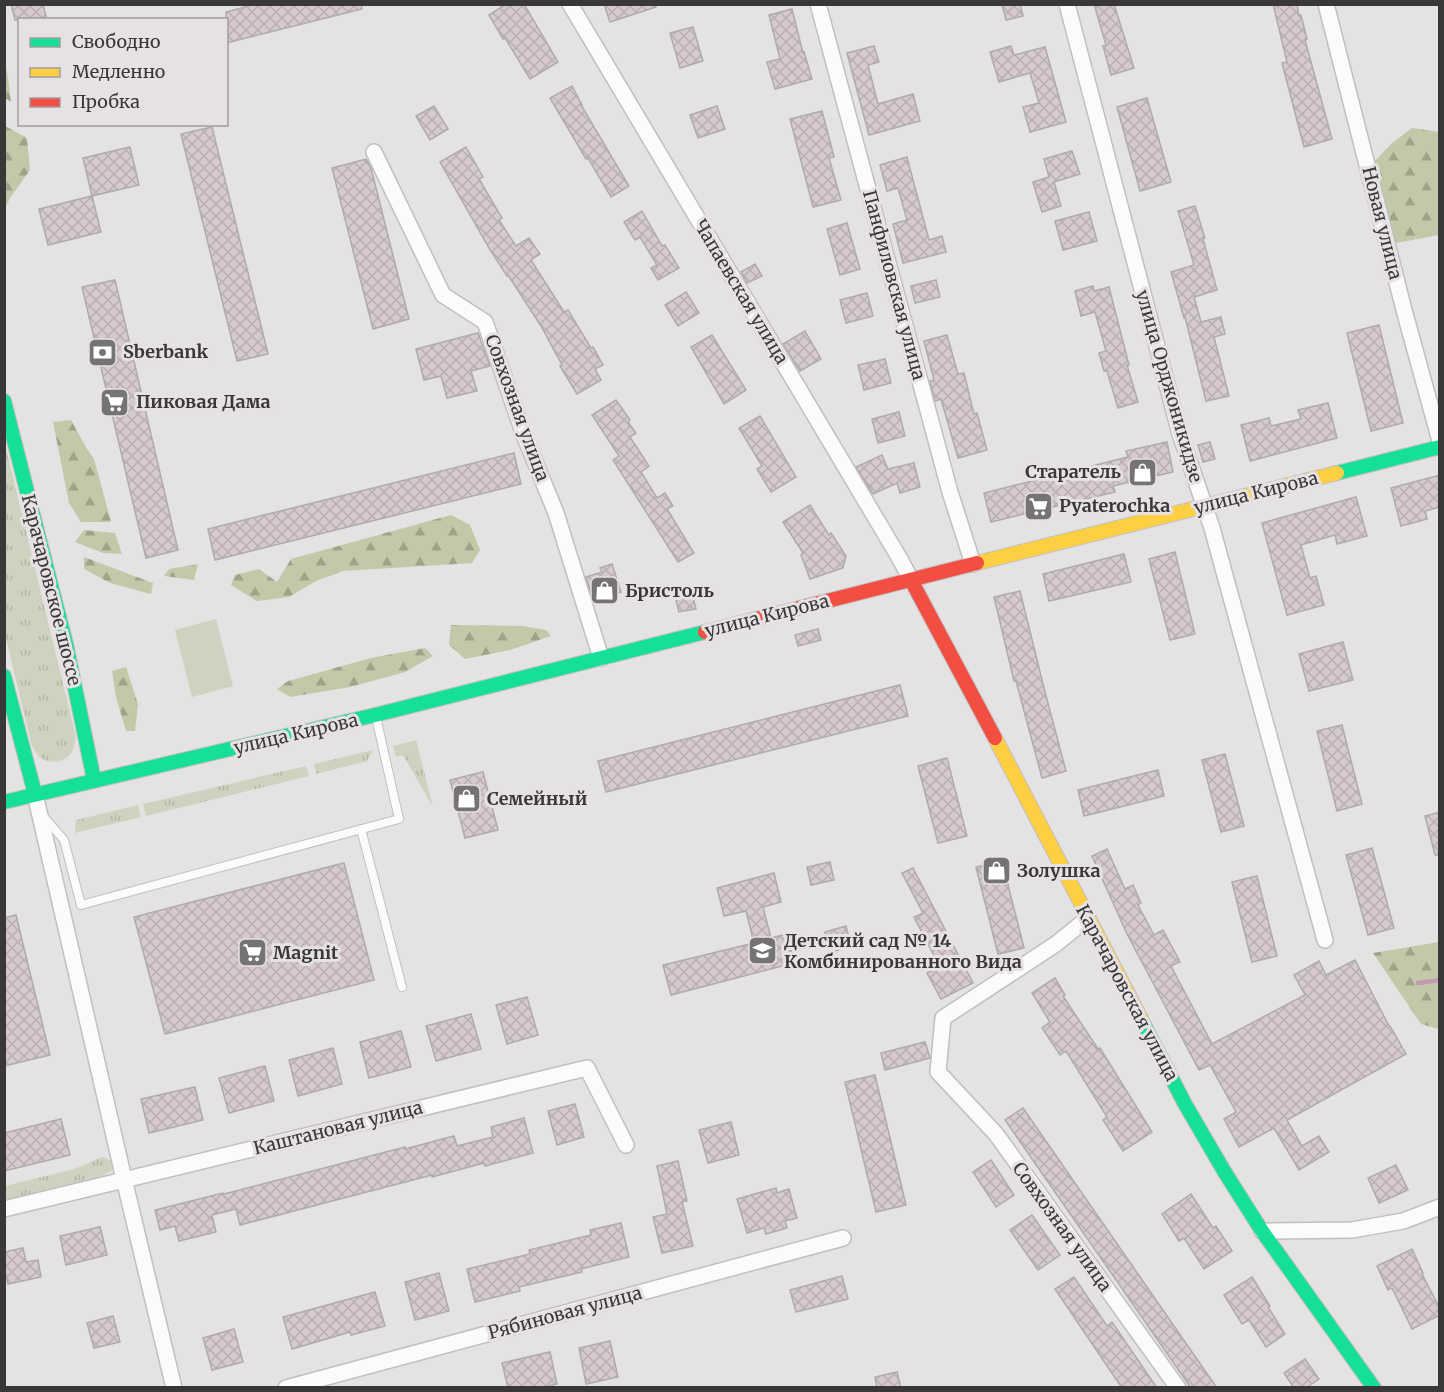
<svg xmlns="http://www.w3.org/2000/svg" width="1444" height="1392" viewBox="0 0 1444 1392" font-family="Merriweather,serif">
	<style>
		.grass { fill: url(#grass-tufts) }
		.forest { fill: url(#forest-firs) }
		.pitch { fill: #ced3bf }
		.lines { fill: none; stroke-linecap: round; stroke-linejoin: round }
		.stream { stroke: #c39ab1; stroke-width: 4.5 }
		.building { fill: url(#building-cross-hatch); stroke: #adabac; stroke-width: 1.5 }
		.lane-casing { stroke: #c1bfc0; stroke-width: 10 }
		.street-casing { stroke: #c1bfc0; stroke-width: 18 }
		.fast-casing { stroke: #c1bfc0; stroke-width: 16 }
		.slow-casing { stroke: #c1bfc0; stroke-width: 16 }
		.jam-casing { stroke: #c1bfc0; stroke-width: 16 }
		.lane { stroke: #fbfbfb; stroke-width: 8 }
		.street { stroke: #fbfbfb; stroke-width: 15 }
		.fast { stroke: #16e098; stroke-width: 14 }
		.slow { stroke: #ffcf43; stroke-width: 14 }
		.jam { stroke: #f24e42; stroke-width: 14 }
		.labels { text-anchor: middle; stroke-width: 6; stroke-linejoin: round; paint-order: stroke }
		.street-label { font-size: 18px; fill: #393738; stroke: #e6e1e3 }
		.poi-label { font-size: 18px; font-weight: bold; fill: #393738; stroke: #e6e1e3; text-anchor: start }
	</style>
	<defs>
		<pattern id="grass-tufts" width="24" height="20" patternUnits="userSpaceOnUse" patternTransform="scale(1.5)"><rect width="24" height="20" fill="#ced3bf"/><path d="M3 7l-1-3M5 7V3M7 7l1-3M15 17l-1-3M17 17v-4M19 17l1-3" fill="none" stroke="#b2b6a5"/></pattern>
		<pattern id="forest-firs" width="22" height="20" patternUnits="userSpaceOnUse" patternTransform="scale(1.5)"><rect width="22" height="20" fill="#c1c9a8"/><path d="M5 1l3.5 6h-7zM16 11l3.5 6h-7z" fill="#9ea48a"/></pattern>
		<pattern id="building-cross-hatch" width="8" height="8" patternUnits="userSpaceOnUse" patternTransform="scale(1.5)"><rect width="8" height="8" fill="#d6cad0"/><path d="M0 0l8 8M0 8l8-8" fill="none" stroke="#b8aeb3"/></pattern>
	</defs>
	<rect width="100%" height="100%" fill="#e5e2e3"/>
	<!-- grass -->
	<g class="grass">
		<path d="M4 440 76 737C75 741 74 748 72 752 66 762 51 765 41 758 37 755 35 751 32 746L5 635Z"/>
		<polygon points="416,740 433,807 403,755 396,757 393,746"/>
		<polygon points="373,750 367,761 316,774 314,764"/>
		<polygon points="306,766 309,776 146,816 143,804"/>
		<polygon points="138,805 141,817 75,833 76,820"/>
		<polygon points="103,1157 112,1161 114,1169 102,1176 5,1202 5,1186 74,1169"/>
	</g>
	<!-- forest -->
	<g class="forest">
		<polygon points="4,61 8,77 11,102 5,98"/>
		<polygon points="5,126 27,138 30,170 10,198 5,208 4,150 6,148 4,147"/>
		<polygon points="1412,128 1439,132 1439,235 1396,243 1386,228 1372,164 1392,143"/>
		<polygon points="71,420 87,449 94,459 111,522 81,522 69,503 53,422"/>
		<polygon points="451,515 470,525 480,550 472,563 343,571 316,581 289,597 257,601 231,585 235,575 259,569 277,582 291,559"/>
		<polygon points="84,530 115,533 122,554 103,553 75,542"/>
		<polygon points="84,557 153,583 151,594 110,583 84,569"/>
		<polygon points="198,564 194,580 164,576 169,569"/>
		<polygon points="451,625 523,626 546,630 551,636 510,650 465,659 449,645"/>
		<polygon points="425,648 433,656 405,672 350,687 290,697 277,689 288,681 371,658"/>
		<polygon points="126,667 138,704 135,731 126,731 116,697 112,671"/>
		<polygon points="1439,942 1440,942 1439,1029 1421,1024 1373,953"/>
	</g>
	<!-- pitch -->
	<polygon class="pitch" points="216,619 233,686 192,697 175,630"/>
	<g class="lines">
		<!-- stream -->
		<polyline class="stream" points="1418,983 1440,980"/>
	</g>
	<!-- building -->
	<g class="building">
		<polygon points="11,4 43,4 47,20 15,20"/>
		<polygon points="256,4 361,4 362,9 226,43 226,12"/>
		<polygon points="506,4 524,4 558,62 530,79 505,38 503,39 489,15"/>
		<polygon points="604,4 655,4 656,7 610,22"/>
		<polygon points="1002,4 1020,4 1023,16 1006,20"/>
		<polygon points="1094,4 1114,4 1134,68 1111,75 1103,46 1106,45"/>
		<polygon points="1273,4 1297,4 1299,16 1301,15 1307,39 1305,40 1332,139 1304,147 1282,63 1287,62"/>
		<polygon points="792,9 803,53 804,52 812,79 775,89 767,62 780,59 769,15"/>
		<polygon points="693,27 703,61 680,68 670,33"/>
		<polygon points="874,46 879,62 868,65 878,104 913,94 920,121 869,135 847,53"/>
		<polygon points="1011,46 1014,55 1045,47 1066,122 1030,132 1023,107 1039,103 1030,73 999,82 990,52"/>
		<polygon points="572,86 582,105 581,105 629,186 611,197 588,158 586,159 550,98"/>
		<polygon points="1147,98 1171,182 1140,191 1117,107"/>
		<polygon points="434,106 448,129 430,140 416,116"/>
		<polygon points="717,106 725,129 698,138 690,115"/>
		<polygon points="822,111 834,157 829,158 841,200 813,207 790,119"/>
		<polygon points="212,127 268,354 237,361 181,134"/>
		<polygon points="130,147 139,185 92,196 83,158"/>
		<polygon points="466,147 483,177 479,179 502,218 499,220 516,246 529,238 540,254 531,260 564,312 568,310 591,348 593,347 603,365 595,369 601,380 577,394 560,366 562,365 541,326 508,275 507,276 489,248 440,162"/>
		<polygon points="1072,151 1080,174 1054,182 1061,206 1042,212 1033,182 1049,177 1044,159"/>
		<polygon points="907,157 929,240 942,236 946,252 903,263 893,224 907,220 898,188 887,191 880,165"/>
		<polygon points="366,159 371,168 409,319 373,329 332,168"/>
		<polygon points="92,196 101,232 48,245 39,209"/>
		<polygon points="1195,206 1205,238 1203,239 1217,290 1194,297 1201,322 1221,317 1225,334 1214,337 1229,396 1206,401 1185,317 1184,318 1171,272 1194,265 1178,211"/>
		<polygon points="642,211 662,246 665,245 679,268 658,280 651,268 657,265 640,237 635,240 624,222"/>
		<polygon points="1089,212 1097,241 1063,250 1055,221"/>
		<polygon points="847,223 860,269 840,275 827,229"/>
		<polygon points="755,264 762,276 747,283 741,272"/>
		<polygon points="115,280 178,550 146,558 82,287"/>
		<polygon points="936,280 940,297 915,303 911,286"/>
		<polygon points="1093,286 1094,291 1109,287 1129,365 1127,365 1138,402 1118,408 1107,371 1104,371 1099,353 1106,351 1095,312 1081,316 1075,291"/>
		<polygon points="686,292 699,313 678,326 665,305"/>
		<polygon points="867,293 873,316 846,323 840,300"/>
		<polygon points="1379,325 1403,423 1371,431 1347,333"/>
		<polygon points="805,331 821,359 800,371 783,344"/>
		<polygon points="478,333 490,366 471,371 477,391 447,398 441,376 424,380 416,349"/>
		<polygon points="712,335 746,390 724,404 691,347"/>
		<polygon points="947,335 958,374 964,373 974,414 977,413 987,450 958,458 941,399 935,401 930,381 934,380 924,341"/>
		<polygon points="885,359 891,383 864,390 858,365"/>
		<polygon points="616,400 630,420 628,422 636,433 630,437 649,466 641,472 657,498 665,493 673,506 667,509 694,553 678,562 613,460 619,456 592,415"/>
		<polygon points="1328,403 1337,438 1250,461 1241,425 1269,418 1271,426 1301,419 1298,410"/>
		<polygon points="899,412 905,436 878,443 872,419"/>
		<polygon points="760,416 796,477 771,492 757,469 762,466 739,428"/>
		<polygon points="1167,442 1173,472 1113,486 1115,492 991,522 984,493 1128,457 1126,451"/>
		<polygon points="1210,442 1215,459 1203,462 1198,445"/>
		<polygon points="514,453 521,484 215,560 208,529"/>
		<polygon points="882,455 888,469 914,463 920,487 900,493 897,483 873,494 856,467"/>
		<polygon points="1440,475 1440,507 1425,511 1427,519 1401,526 1391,488"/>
		<polygon points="1356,497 1367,536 1337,544 1335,535 1301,545 1310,578 1316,576 1324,605 1287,615 1262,523"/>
		<polygon points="810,505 829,535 831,533 846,556 843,568 810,579 801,555 803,553 783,522"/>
		<polygon points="1175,552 1195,634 1170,640 1149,559"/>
		<polygon points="1124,554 1131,582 1049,601 1043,574"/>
		<polygon points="612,564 621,592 593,601 586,577 602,572 600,568"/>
		<polygon points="1020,591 1045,692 1066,771 1042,778 1016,681 1014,681 994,597"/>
		<polygon points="693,597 696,609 679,612 676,600"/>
		<polygon points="818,629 821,640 798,646 795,635"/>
		<polygon points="1343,642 1353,680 1309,691 1299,654"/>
		<polygon points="900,685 908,716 606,792 598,761"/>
		<polygon points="1342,725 1362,804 1337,811 1317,731"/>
		<polygon points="1225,754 1244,826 1221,832 1202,760"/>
		<polygon points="947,758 967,836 938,843 918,766"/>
		<polygon points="1158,770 1164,796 1084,816 1078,790"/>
		<polygon points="483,772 498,830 465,838 450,780"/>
		<polygon points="1440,812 1440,855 1435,855 1425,816"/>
		<polygon points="1372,848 1394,928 1368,935 1346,855"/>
		<polygon points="1107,849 1125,889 1133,885 1141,903 1138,905 1154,935 1163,930 1180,962 1171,966 1212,1044 1305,995 1294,975 1319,961 1326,975 1355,960 1389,1026 1390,1026 1406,1054 1287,1120 1302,1146 1319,1136 1329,1152 1299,1170 1274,1128 1239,1147 1224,1119 1236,1112 1210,1065 1199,1070 1127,934 1092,856"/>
		<polygon points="1002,861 1024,948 998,954 976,867"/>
		<polygon points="830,862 834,880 811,885 807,867"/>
		<polygon points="344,863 374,980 165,1034 134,917"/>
		<polygon points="913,868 973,983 941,999 927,973 940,967 914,917 923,913 902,873"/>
		<polygon points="774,873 781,902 763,907 771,938 787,934 794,963 671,995 663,965 754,943 746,911 724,916 717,888"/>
		<polygon points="1257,876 1277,956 1252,962 1232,882"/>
		<polygon points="16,915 50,1055 4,1066 4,918"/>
		<polygon points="846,926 851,947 830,952 825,932"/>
		<polygon points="1055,978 1065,995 1063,996 1098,1049 1100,1048 1152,1132 1123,1151 1103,1120 1107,1117 1066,1051 1060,1055 1042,1028 1050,1022 1032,993"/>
		<polygon points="527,997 538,1035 507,1044 496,1005"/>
		<polygon points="471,1014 481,1049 436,1061 426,1026"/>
		<polygon points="401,1031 411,1067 369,1078 360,1042"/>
		<polygon points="925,1042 930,1058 885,1070 881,1053"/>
		<polygon points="333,1048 342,1084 298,1096 289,1060"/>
		<polygon points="265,1066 274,1101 229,1113 219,1078"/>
		<polygon points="875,1075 906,1205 876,1212 845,1082"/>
		<polygon points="195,1087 203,1120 149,1133 141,1099"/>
		<polygon points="575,1104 584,1137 557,1145 548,1111"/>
		<polygon points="1023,1108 1217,1388 1191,1388 1005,1120"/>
		<polygon points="524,1118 533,1153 485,1166 484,1163 432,1177 432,1175 240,1225 236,1209 212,1215 216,1232 179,1241 175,1226 160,1230 155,1210 223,1193 224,1194 405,1147 405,1149 454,1136 457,1146 493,1137 491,1127"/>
		<polygon points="61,1119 70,1155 4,1171 4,1133"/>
		<polygon points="731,1122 739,1155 708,1163 699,1130"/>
		<polygon points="991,1160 1014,1195 996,1207 973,1172"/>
		<polygon points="678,1161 687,1201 682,1202 693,1246 662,1253 653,1217 667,1214 657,1166"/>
		<polygon points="1396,1165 1408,1190 1379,1203 1368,1178"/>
		<polygon points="776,1188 777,1193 789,1189 797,1218 785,1221 787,1228 766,1234 764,1228 747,1233 737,1199"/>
		<polygon points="1191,1194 1213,1228 1216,1226 1232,1251 1204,1269 1184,1238 1179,1241 1162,1214"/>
		<polygon points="1032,1215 1060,1255 1038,1270 1010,1230"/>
		<polygon points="621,1223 629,1257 581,1269 582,1272 519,1287 520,1291 475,1302 467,1269 530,1254 529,1250 591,1235 590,1230"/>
		<polygon points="100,1227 107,1255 66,1265 60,1236"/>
		<polygon points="23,1248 26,1262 38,1260 41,1277 8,1284 4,1267 4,1252"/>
		<polygon points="1412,1249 1423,1273 1422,1274 1440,1309 1440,1315 1412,1329 1392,1288 1388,1290 1377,1266"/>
		<polygon points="439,1273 449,1311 415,1320 405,1282"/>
		<polygon points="842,1276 848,1299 796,1312 790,1290"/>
		<polygon points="1074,1277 1107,1326 1112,1322 1157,1388 1122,1388 1055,1289"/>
		<polygon points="1252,1277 1270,1306 1268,1307 1285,1334 1266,1347 1249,1320 1242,1324 1224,1295"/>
		<polygon points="375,1292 385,1326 351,1335 350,1332 292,1349 283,1317"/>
		<polygon points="113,1316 120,1342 94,1348 87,1323"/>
		<polygon points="234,1329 243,1362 212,1370 203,1338"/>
		<polygon points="610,1341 618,1377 586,1384 579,1348"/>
		<polygon points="550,1352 557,1384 541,1388 508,1388 502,1363"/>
		<polygon points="1305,1359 1319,1379 1306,1388 1294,1388 1284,1373"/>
		<polygon points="897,1372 901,1388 877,1388 875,1377"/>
	</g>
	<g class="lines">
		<defs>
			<g id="lane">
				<polyline points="44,817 64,840 81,905 399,819 376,717"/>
				<polyline points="361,829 402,987"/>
			</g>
			<g id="street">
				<polyline points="570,4 900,559 911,580"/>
				<polyline points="818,4 950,492 973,564"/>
				<polyline points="1067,4 1180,434 1212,528 1325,940"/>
				<polyline points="1326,4 1404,310 1440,441"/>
				<polyline points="374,152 443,295 485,322 524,435 556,513 601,658"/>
				<polyline points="35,794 124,1179 174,1388"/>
				<polyline points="1088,918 1056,944 943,1018 938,1072 996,1134 1178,1388"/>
				<polyline points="4,1209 587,1068 626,1145"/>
				<polyline points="1262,1231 1352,1230 1403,1221 1440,1207"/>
				<polyline points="286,1388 843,1238"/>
			</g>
			<g id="fast">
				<polyline points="4,401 66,644 94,780"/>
				<polyline points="1337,473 1440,447"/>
				<polyline points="4,676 35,794"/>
				<polyline points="4,802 375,715 705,632"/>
				<polyline points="1141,1019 1185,1104 1224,1171 1262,1231 1374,1388"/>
			</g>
			<g id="slow">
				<polyline points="977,563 1337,473"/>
				<polyline points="995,738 1141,1019"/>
			</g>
			<g id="jam">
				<polyline points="911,580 995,738"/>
				<polyline points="705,632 977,563"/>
			</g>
		</defs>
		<!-- lane casing -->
		<use href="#lane" class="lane-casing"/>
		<!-- street casing -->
		<use href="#street" class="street-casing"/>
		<!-- fast casing -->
		<use href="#fast" class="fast-casing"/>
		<!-- slow casing -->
		<use href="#slow" class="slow-casing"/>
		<!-- jam casing -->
		<use href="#jam" class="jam-casing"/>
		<!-- lane -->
		<use href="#lane" class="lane"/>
		<!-- street -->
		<use href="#street" class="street"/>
		<!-- fast -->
		<use href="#fast" class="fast"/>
		<!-- slow -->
		<use href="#slow" class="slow"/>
		<!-- jam -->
		<use href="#jam" class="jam"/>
	</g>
	<!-- icons -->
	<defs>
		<symbol id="bank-square" viewBox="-11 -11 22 22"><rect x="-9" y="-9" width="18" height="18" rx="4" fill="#757374" stroke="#e6e1e3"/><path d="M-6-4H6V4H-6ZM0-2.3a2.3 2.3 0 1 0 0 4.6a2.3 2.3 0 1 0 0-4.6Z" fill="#fff"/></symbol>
		<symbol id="supermarket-square" viewBox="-11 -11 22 22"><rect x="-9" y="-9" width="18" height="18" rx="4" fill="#757374" stroke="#e6e1e3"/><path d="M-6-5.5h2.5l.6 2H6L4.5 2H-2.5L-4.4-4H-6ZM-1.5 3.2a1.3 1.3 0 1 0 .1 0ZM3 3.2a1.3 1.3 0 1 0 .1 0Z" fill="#fff"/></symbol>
		<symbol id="shop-square" viewBox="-11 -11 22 22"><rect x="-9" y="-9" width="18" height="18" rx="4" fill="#757374" stroke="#e6e1e3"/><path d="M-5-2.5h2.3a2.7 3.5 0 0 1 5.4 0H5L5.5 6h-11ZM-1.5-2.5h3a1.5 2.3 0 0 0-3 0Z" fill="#fff"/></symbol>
		<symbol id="school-square" viewBox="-11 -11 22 22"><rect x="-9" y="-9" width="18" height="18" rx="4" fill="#757374" stroke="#e6e1e3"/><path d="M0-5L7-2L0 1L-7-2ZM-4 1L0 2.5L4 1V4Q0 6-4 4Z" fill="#fff"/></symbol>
	</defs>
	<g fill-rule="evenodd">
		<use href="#bank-square" x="86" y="336" width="33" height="33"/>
		<use href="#supermarket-square" x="98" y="386" width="33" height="33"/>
		<use href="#shop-square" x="1126" y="456" width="33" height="33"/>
		<use href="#supermarket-square" x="1022" y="490" width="33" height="33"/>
		<use href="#shop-square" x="588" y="574" width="33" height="33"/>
		<use href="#shop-square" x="450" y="782" width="33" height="33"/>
		<use href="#shop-square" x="980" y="854" width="33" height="33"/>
		<use href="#school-square" x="746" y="934" width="33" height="33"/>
		<use href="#supermarket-square" x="236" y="936" width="33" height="33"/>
	</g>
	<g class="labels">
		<!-- street labels -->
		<g class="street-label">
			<text transform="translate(1382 223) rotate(76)" y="6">Новая улица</text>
			<text transform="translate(894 285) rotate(75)" y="6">Панфиловская улица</text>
			<text transform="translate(741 292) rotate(59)" y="6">Чапаевская улица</text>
			<text transform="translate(1169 386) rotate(74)" y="6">улица Орджоникидзе</text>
			<text transform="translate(517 408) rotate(70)" y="6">Совхозная улица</text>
			<text transform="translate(1256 493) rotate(-14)" y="6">улица Кирова</text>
			<text transform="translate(51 590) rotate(76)" y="6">Карачаровское шоссе</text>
			<text transform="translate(767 616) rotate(-14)" y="6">улица Кирова</text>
			<text transform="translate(296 734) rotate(-13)" y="6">улица Кирова</text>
			<text transform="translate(1127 993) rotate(62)" y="6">Карачаровская улица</text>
			<text transform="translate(338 1128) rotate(-14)" y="6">Каштановая улица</text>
			<text transform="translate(1062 1227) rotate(54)" y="6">Совхозная улица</text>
			<text transform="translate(565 1313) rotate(-15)" y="6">Рябиновая улица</text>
		</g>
		<!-- poi labels -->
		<g class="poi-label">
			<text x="123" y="358">Sberbank</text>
			<text x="136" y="408">Пиковая Дама</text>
			<text x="1121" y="478" text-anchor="end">Старатель</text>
			<text x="1059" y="512">Pyaterochka</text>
			<text x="625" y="597">Бристоль</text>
			<text x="487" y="805">Семейный</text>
			<text x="1017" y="877">Золушка</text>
			<text x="784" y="947">Детский сад № 14<tspan x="784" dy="21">Комбинированного Вида</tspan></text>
			<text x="273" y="959">Magnit</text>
		</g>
	</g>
	<!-- border -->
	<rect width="1444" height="1392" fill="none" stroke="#393738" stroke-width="12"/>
	<!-- legend -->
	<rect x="18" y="18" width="210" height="108" fill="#e6e1e3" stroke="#a19d9f" stroke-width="1.5"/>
	<rect x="30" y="38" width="30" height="9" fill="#16e098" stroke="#a19d9f" stroke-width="1.5"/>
	<text x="72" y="48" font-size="18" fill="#393738">Свободно</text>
	<rect x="30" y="68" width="30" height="9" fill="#ffcf43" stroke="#a19d9f" stroke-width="1.5"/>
	<text x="72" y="78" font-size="18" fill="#393738">Медленно</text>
	<rect x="30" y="98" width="30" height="9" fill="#f24e42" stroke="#a19d9f" stroke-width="1.5"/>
	<text x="72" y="108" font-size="18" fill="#393738">Пробка</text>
</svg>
